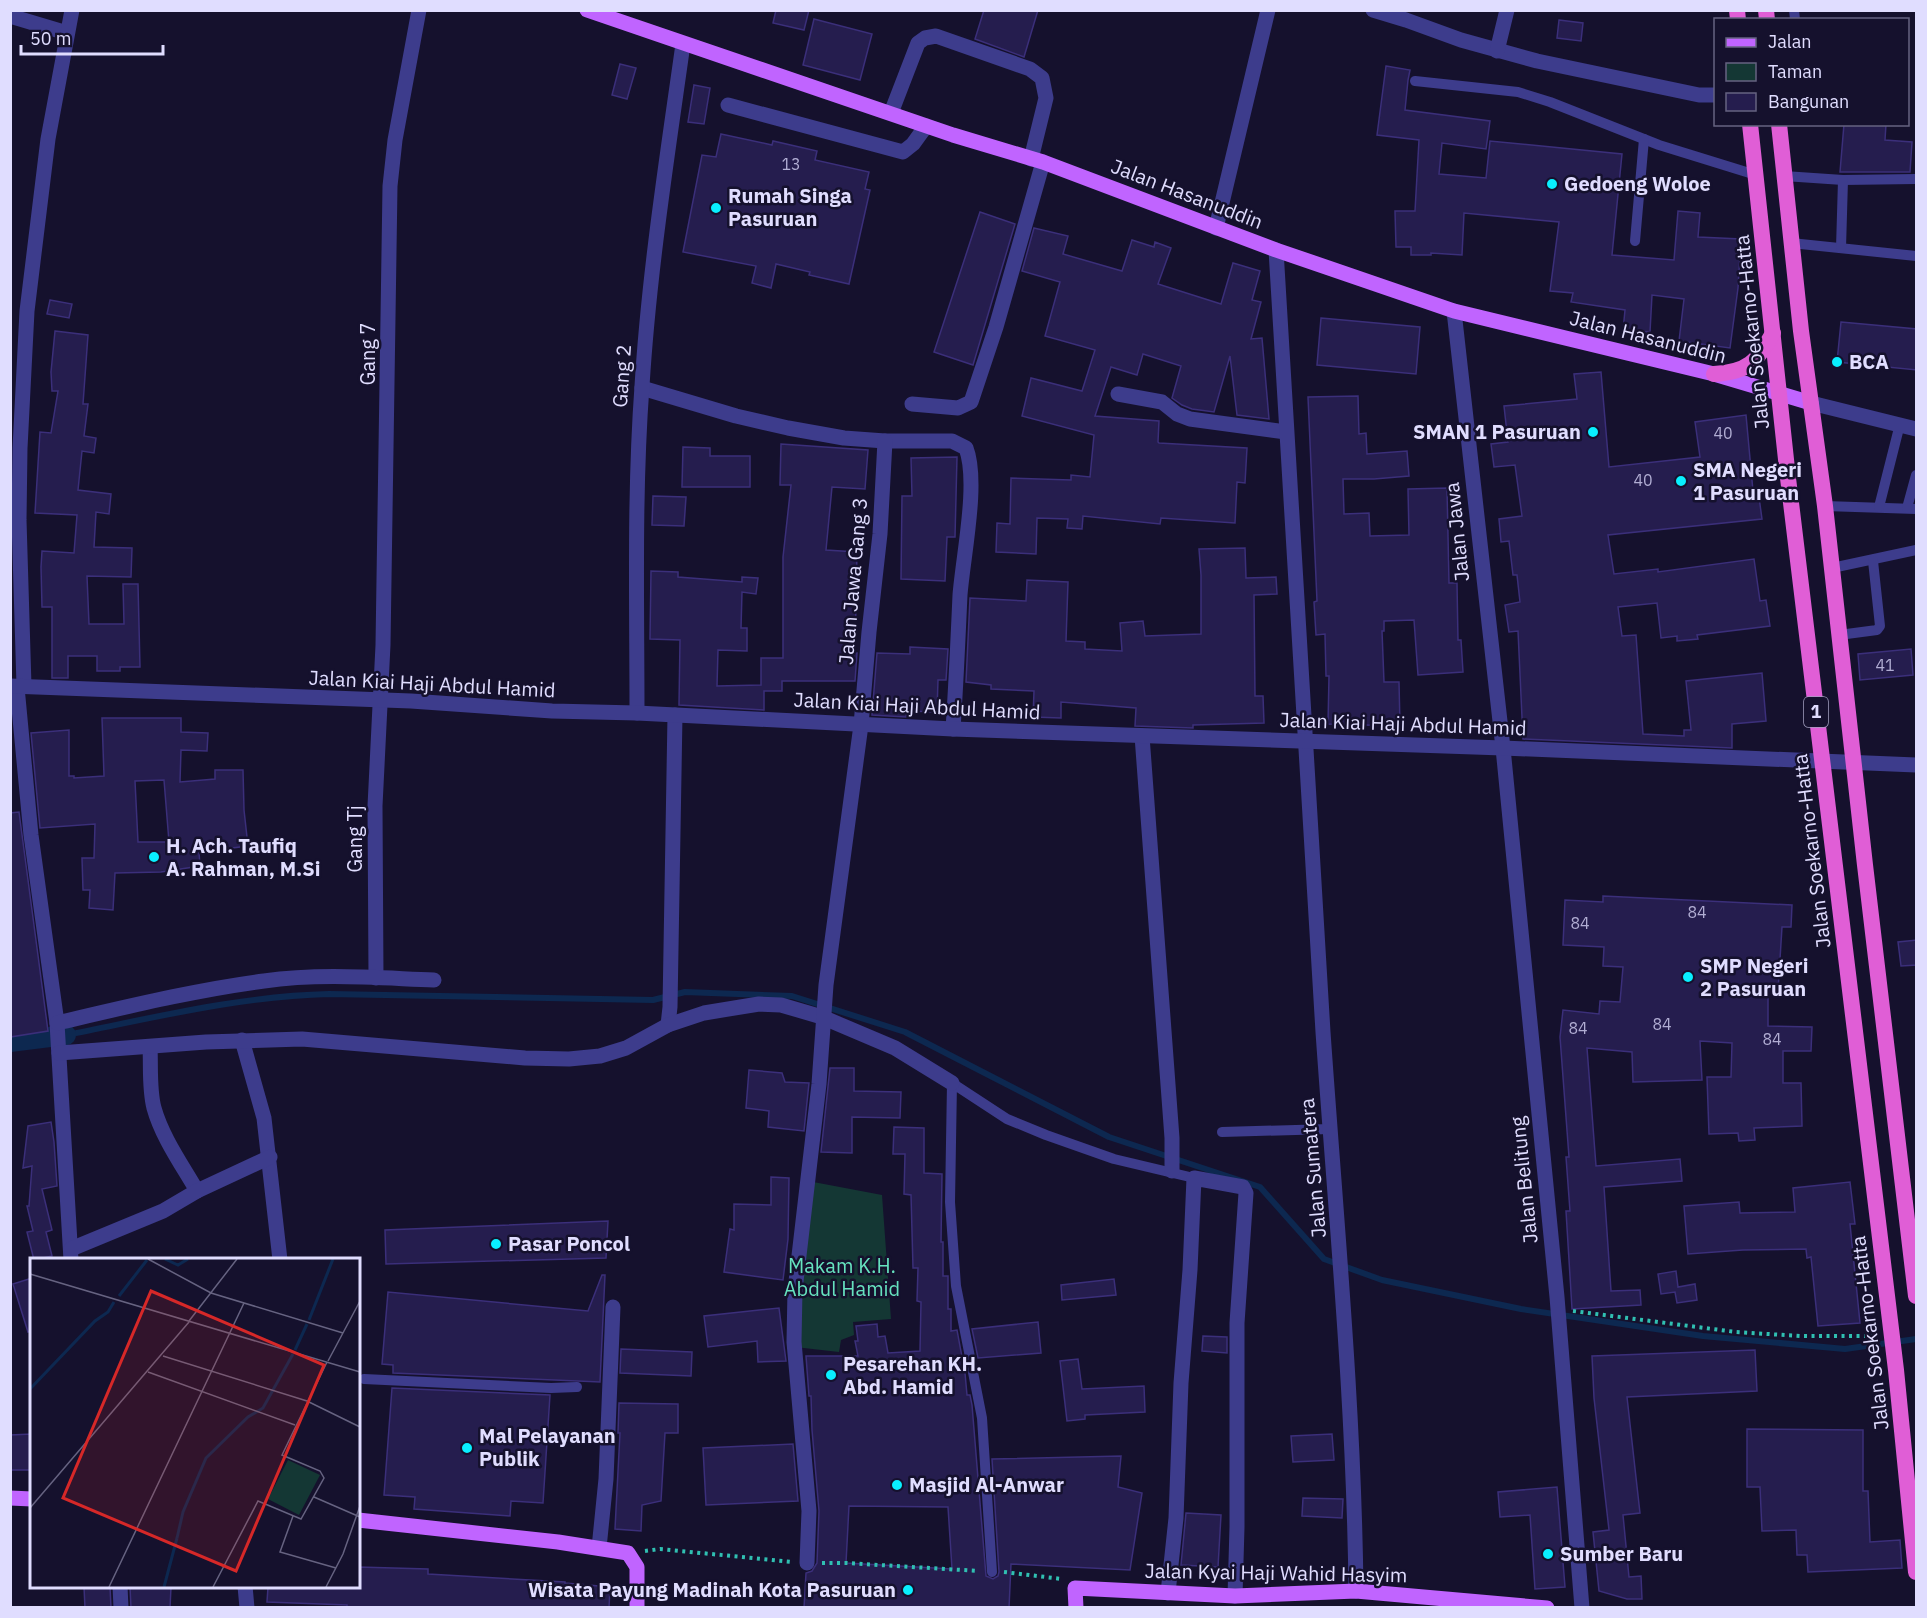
<svg xmlns="http://www.w3.org/2000/svg" width="1927" height="1618" viewBox="0 0 1927 1618" font-family="'IBM Plex Sans',sans-serif">
	<style>
		.green { fill: #143734 }
		.lines { fill: none; stroke-linecap: round; stroke-linejoin: round }
		.stream { stroke: #0d2850; stroke-width: 6 }
		.canal { stroke: #0d2850; stroke-width: 20 }
		.building { fill: #251d4e; stroke: #3b2f7a; stroke-width: 1.5; fill-rule: evenodd }
		.path { stroke: #30c0b2; stroke-width: 4; stroke-dasharray: 3 4.5; stroke-linecap: butt }
		.service { stroke: #3d3c8c; stroke-width: 10 }
		.minor { stroke: #3d3c8c; stroke-width: 15 }
		.tertiary { stroke: #3d3c8c; stroke-width: 15 }
		.primary { stroke: #c064ff; stroke-width: 15 }
		.trunk { stroke: #e05ed6; stroke-width: 16 }
		.poi-dot { fill: #09efff; stroke: #15112d; stroke-width: 2 }
		.labels { text-anchor: middle; stroke-width: 5; stroke-linejoin: round; paint-order: stroke }
		.number-label { font-size: 16px; fill: #b1add3 }
		.shield { fill: #15112d; stroke: #a3a0c0; stroke-width: 1.5 }
		.shield-label { font-size: 18px; font-weight: bold; fill: #e0ddff }
		.poi-label { font-size: 20px; font-weight: bold; fill: #e0ddff; stroke: #15112d; text-anchor: start }
		.street-label { font-size: 20px; fill: #e0ddff; stroke: #15112d }
		.park-label { font-size: 20px; fill: #66e2bf; stroke: #15112d }
		.inset-river { fill: none; stroke: #0d2850; stroke-width: 3 }
		.inset-road { fill: none; stroke: #666381; stroke-width: 1.5 }
		.view { fill: #d62828; fill-opacity: 0.15; stroke: #d62828; stroke-width: 3 }
		.inset-edge { fill: none; stroke: #e0ddff; stroke-width: 3 }
	</style>
	<rect width="100%" height="100%" fill="#15112d"/>
	<!-- green -->
	<polygon class="green" points="808,1181 882,1195 891,1319 853,1322 854,1335 841,1340 839,1352 795,1347"/>
	<g class="lines">
		<!-- stream -->
		<path class="stream" d="M66 1035C153 1018 240 996 329 994L653 1000 685 992 792 996 905 1032 1109 1137 1260 1187 1324 1259 1382 1280 1521 1309 1703 1336 1845 1349 1916 1339"/>
		<!-- canal -->
		<polyline class="canal" points="10,1042 66,1035"/>
	</g>
	<!-- building -->
	<g class="building">
		<polygon points="776,10 809,10 804,30 773,23"/>
		<polygon points="984,10 1038,10 1024,57 975,39"/>
		<polygon points="814,19 872,34 860,80 803,65"/>
		<polygon points="1559,20 1583,23 1581,41 1557,38"/>
		<polygon points="620,64 636,68 627,99 612,95"/>
		<polygon points="1386,66 1410,70 1408,80 1405,110 1490,121 1486,149 1442,143 1439,174 1486,178 1490,141 1622,154 1612,255 1674,260 1678,211 1700,213 1698,237 1741,239 1738,288 1730,348 1679,341 1684,299 1652,295 1650,332 1623,331 1625,310 1571,302 1573,293 1550,291 1559,222 1464,213 1462,255 1431,253 1431,255 1411,255 1411,247 1396,247 1395,211 1415,211 1419,140 1377,135"/>
		<polygon points="694,85 710,88 704,124 688,122"/>
		<polygon points="1844,124 1886,124 1885,140 1912,142 1910,172 1840,172"/>
		<polygon points="721,134 772,145 773,141 817,151 815,160 869,172 865,189 870,190 849,284 809,275 810,272 776,264 771,288 752,283 756,266 683,252 702,155 716,157"/>
		<polygon points="980,212 1015,224 973,365 934,352"/>
		<polygon points="1034,228 1068,236 1063,254 1122,271 1132,240 1154,247 1155,242 1171,248 1158,284 1221,304 1233,263 1260,271 1252,300 1261,302 1251,339 1262,338 1269,419 1237,415 1230,356 1214,412 1192,409 1182,405 1172,398 1181,366 1143,354 1137,375 1111,367 1095,416 1159,421 1158,442 1159,443 1247,448 1245,483 1237,482 1235,523 1161,518 1160,524 1083,516 1082,529 1067,528 1068,519 1037,518 1036,554 996,552 997,523 1010,524 1011,478 1071,480 1071,475 1090,477 1094,435 1022,416 1031,378 1082,391 1095,350 1045,336 1060,282 1022,271"/>
		<polygon points="50,300 72,304 69,318 47,314"/>
		<polygon points="1321,318 1420,327 1416,374 1317,365"/>
		<polygon points="1841,322 1917,329 1917,370 1837,362"/>
		<polygon points="55,331 88,335 83,404 88,404 84,436 96,438 94,453 82,451 78,490 111,494 109,514 96,512 94,547 132,548 131,577 87,576 89,624 124,624 123,584 138,584 140,667 120,667 120,671 97,671 97,656 68,656 68,678 52,678 52,607 42,607 41,567 42,551 74,553 77,515 35,513 40,432 51,433 58,391 52,391 51,372"/>
		<polygon points="1601,372 1609,467 1700,457 1695,422 1746,415 1753,491 1758,490 1762,519 1608,535 1614,574 1658,569 1658,572 1754,559 1760,601 1766,600 1770,626 1697,635 1698,639 1677,641 1677,636 1661,638 1657,603 1618,607 1622,636 1636,635 1643,734 1684,736 1684,730 1691,730 1686,681 1762,673 1766,721 1732,724 1732,748 1523,739 1518,631 1509,632 1505,605 1520,602 1517,575 1513,575 1509,541 1501,542 1499,519 1522,516 1515,465 1494,467 1491,444 1508,442 1504,406 1577,399 1574,374"/>
		<polygon points="1358,396 1359,434 1366,433 1367,454 1407,451 1409,476 1374,479 1343,479 1344,514 1369,513 1370,536 1409,535 1408,489 1447,488 1449,583 1457,583 1458,640 1461,640 1463,672 1418,675 1414,620 1384,621 1384,631 1382,631 1384,682 1399,682 1400,726 1328,724 1329,676 1326,676 1325,634 1316,635 1314,602 1317,601 1308,397"/>
		<polygon points="781,444 868,450 865,489 832,487 826,550 857,552 855,653 857,653 855,681 782,681 782,691 764,691 764,710 679,705 680,640 650,639 651,571 678,572 678,577 742,582 742,577 758,578 756,594 742,592 741,628 747,628 747,651 718,650 717,686 761,685 761,658 783,658 783,557 791,485 780,485"/>
		<polygon points="683,447 710,448 710,456 750,456 750,487 682,487"/>
		<polygon points="957,457 955,537 947,537 945,581 901,579 902,496 912,496 911,458"/>
		<polygon points="653,496 686,497 684,526 652,525"/>
		<polygon points="1245,548 1246,578 1276,577 1277,594 1254,595 1255,696 1263,696 1264,723 1193,725 1193,728 1135,726 1136,708 1061,702 1061,718 1033,717 1034,691 991,689 991,685 966,682 970,598 1026,601 1027,580 1068,582 1066,641 1085,642 1085,649 1122,651 1120,623 1143,621 1145,636 1201,634 1201,575 1199,549"/>
		<polygon points="910,647 948,649 946,680 938,680 937,712 907,711 906,717 872,715 877,653 910,654"/>
		<polygon points="1911,649 1913,675 1860,680 1858,654"/>
		<path d="M102 718H181V732L208 733 207 751 181 750 180 782 215 779V770H243L244 810 248 846 199 852 200 866 161 872 115 873 113 910 89 908 90 890H83L82 858H94L95 824 40 828 31 733 69 730V776H74V778L104 776ZM164 780 169 842H138L135 781Z"/>
		<polygon points="19,812 48,1031 10,1037 10,813"/>
		<polygon points="1603,896 1792,905 1791,927 1782,927 1778,991 1768,991 1768,1026 1812,1027 1811,1051 1783,1051 1783,1083 1801,1083 1802,1126 1754,1128 1755,1140 1739,1141 1738,1133 1709,1134 1707,1077 1731,1077 1732,1043 1700,1041 1702,1080 1633,1082 1632,1052 1587,1048 1596,1166 1680,1159 1682,1181 1604,1187 1611,1291 1640,1290 1641,1305 1572,1309 1566,1211 1570,1211 1566,1157 1569,1157 1560,1037 1563,1010 1599,1014 1600,1001 1620,1002 1623,967 1603,966 1604,947 1563,945 1565,900 1603,902"/>
		<polygon points="1917,940 1917,965 1901,966 1898,942"/>
		<polygon points="830,1068 854,1068 854,1091 901,1092 900,1118 852,1117 852,1153 821,1152"/>
		<polygon points="749,1070 782,1073 785,1082 809,1083 804,1131 768,1127 769,1111 746,1108"/>
		<polygon points="51,1122 54,1142 57,1186 42,1189 52,1230 46,1232 52,1256 34,1260 27,1232 33,1231 27,1206 29,1206 32,1166 23,1168 28,1126"/>
		<path d="M894 1127 924 1128V1173L942 1174 941 1242H943V1276H948V1309H951V1331L957 1330 965 1373 967 1395H970L972 1405 986 1576 993 1579 998 1576 999 1572 992 1459 1121 1456 1118 1487 1142 1493 1130 1570 1011 1564 1009 1608H804L806 1573 812 1571 817 1563 819 1511 812 1430 811 1396H809L806 1356H858L855 1341H858L856 1326 877 1324 878 1337 885 1336 888 1353 920 1351 921 1302 917 1301 918 1268H913L911 1195 904 1194 905 1154H893ZM849 1506 948 1507 952 1569 846 1563Z"/>
		<polygon points="771,1177 789,1178 788,1239 783,1280 724,1272 730,1229 734,1230 734,1204 771,1205"/>
		<polygon points="1850,1182 1855,1224 1850,1224 1860,1323 1818,1326 1811,1257 1807,1258 1806,1249 1743,1250 1688,1254 1684,1206 1739,1202 1740,1213 1795,1212 1793,1188"/>
		<polygon points="608,1221 606,1258 386,1264 385,1230"/>
		<polygon points="1676,1271 1678,1287 1695,1284 1697,1300 1677,1303 1675,1292 1661,1294 1658,1274"/>
		<polygon points="602,1275 605,1275 600,1382 393,1373 393,1365 382,1364 388,1292 588,1311"/>
		<polygon points="32,1278 32,1331 28,1332 13,1284"/>
		<polygon points="1114,1279 1116,1295 1062,1300 1061,1285"/>
		<polygon points="779,1308 786,1361 758,1362 757,1341 708,1347 704,1316"/>
		<polygon points="1038,1322 1041,1353 978,1358 972,1329"/>
		<polygon points="1203,1336 1227,1337 1227,1353 1202,1351"/>
		<polygon points="621,1349 692,1352 691,1376 620,1373"/>
		<polygon points="1755,1350 1757,1391 1627,1397 1640,1513 1623,1515 1629,1577 1641,1576 1642,1599 1627,1599 1599,1591 1593,1532 1609,1530 1594,1398 1592,1356"/>
		<polygon points="1078,1359 1082,1389 1144,1386 1145,1412 1085,1415 1085,1419 1067,1421 1060,1361"/>
		<polygon points="392,1388 550,1395 543,1503 511,1501 510,1516 414,1509 415,1497 384,1495"/>
		<polygon points="619,1403 678,1404 678,1433 665,1433 661,1501 642,1505 641,1531 615,1529 620,1433 618,1433"/>
		<polygon points="1747,1429 1863,1430 1863,1491 1868,1491 1870,1542 1900,1540 1902,1568 1808,1572 1807,1555 1797,1555 1796,1530 1762,1531 1760,1487 1747,1487"/>
		<polygon points="32,1434 32,1470 10,1470 10,1435"/>
		<polygon points="1332,1434 1334,1460 1293,1462 1291,1436"/>
		<polygon points="793,1444 798,1501 706,1505 703,1448"/>
		<polygon points="1557,1487 1565,1587 1535,1589 1530,1515 1500,1517 1498,1492"/>
		<polygon points="1303,1498 1343,1499 1342,1518 1302,1516"/>
		<polygon points="1186,1513 1221,1515 1218,1567 1181,1565"/>
		<polygon points="358,1567 428,1569 428,1574 565,1582 565,1583 610,1587 609,1608 347,1608 347,1605 267,1602 268,1587 358,1587"/>
		<polygon points="84,1587 110,1587 111,1608 85,1608"/>
		<polygon points="130,1587 171,1587 170,1608 131,1608"/>
	</g>
	<g class="lines">
		<!-- path -->
		<g class="path">
			<polyline points="1573,1311 1736,1332 1800,1336 1876,1336"/>
			<polyline points="645,1551 660,1549 793,1562"/>
			<polyline points="822,1563 846,1563 979,1571"/>
			<polyline points="1004,1572 1062,1579"/>
		</g>
		<!-- service -->
		<g class="service">
			<polyline points="1794,10 1795,20"/>
			<polyline points="1415,81 1518,92 1550,102 1659,145 1756,175"/>
			<polyline points="1784,176 1843,180 1916,179"/>
			<polyline points="1635,241 1644,139"/>
			<polyline points="1791,243 1916,256"/>
			<polyline points="1841,248 1843,180"/>
			<polyline points="1825,506 1916,509"/>
			<polyline points="1879,507 1900,424"/>
			<polyline points="1907,508 1916,475"/>
			<polyline points="1832,568 1916,550"/>
			<polyline points="1839,635 1877,630 1880,626 1873,561"/>
			<polyline points="1222,1132 1330,1129"/>
			<polyline points="364,1379 551,1388 577,1387"/>
			<polyline points="992,1572 982,1418 956,1286 950,1202 952,1083 1007,1119 1046,1135 1114,1159 1194,1178"/>
		</g>
		<!-- minor -->
		<g class="minor">
			<polyline points="1373,10 1406,20 1461,40 1537,61 1699,95 1716,95"/>
			<polyline points="10,16 67,33"/>
			<polyline points="1497,51 1507,10"/>
			<polyline points="728,105 903,152 913,144 926,126"/>
			<polyline points="891,113 918,43 925,38 936,36 1030,69 1042,78 1046,98 1031,159"/>
			<polyline points="1216,228 1268,10"/>
			<path d="M642 388 736 416 788 428 844 438 885 441H952L966 448C979 482 963 556 960 595 958 640 956 685 953 729"/>
			<polyline points="1118,394 1162,402 1177,414 1190,419 1286,432"/>
			<polyline points="912,404 958,408 971,402 996,327 1043,162"/>
			<polyline points="24,686 19,520 20,448 27,311 48,139 72,10"/>
			<polyline points="17,687 31,835 57,1023 71,1260"/>
			<path d="M637 713C637 604 634 495 642 386 649 272 667 158 683 44"/>
			<polyline points="1142,736 1172,1138 1172,1171"/>
			<polyline points="376,978 375,806 383,645 390,186 395,140 419,10"/>
			<path d="M57 1023C126 1007 195 990 264 981 321 973 378 978 434 980"/>
			<polyline points="668,1025 670,1007 675,715"/>
			<polyline points="242,1040 264,1118 280,1260"/>
			<path d="M150 1047C151 1067 149 1089 154 1108 162 1137 182 1165 197 1191"/>
			<polyline points="59,1053 206,1042 302,1039 525,1058 569,1059 600,1056 626,1048 668,1025 704,1013 759,1004 781,1005 822,1017 895,1048 952,1083"/>
			<polyline points="71,1249 163,1211 197,1191 270,1157"/>
			<polyline points="599,1548 606,1479 613,1307"/>
			<polyline points="807,1563 809,1511 794,1342 795,1290 819,1084 826,985 861,725 869,632 880,534 885,441"/>
			<polyline points="120,1586 121,1608"/>
			<polyline points="245,1586 247,1608"/>
			<polyline points="1168,1593 1176,1518 1181,1383 1190,1270 1194,1178 1243,1187 1246,1193 1237,1323 1237,1527 1235,1596"/>
		</g>
		<!-- tertiary -->
		<g class="tertiary">
			<path d="M1276 250C1291 511 1306 772 1323 1032 1336 1219 1354 1404 1356 1591"/>
			<polyline points="1454,311 1503,748 1557,1297 1582,1608"/>
			<polyline points="1811,403 1916,429"/>
			<polyline points="10,686 411,701 552,711 637,713 953,729 1503,748 1916,765"/>
		</g>
		<!-- primary -->
		<g class="primary">
			<polyline points="587,10 953,135 1043,162 1276,250 1454,311 1714,374 1811,403"/>
			<polyline points="10,1498 32,1499"/>
			<polyline points="358,1520 558,1542 628,1553 637,1567 637,1608"/>
			<polyline points="1076,1608 1075,1588 1235,1596 1356,1591 1547,1608"/>
		</g>
		<!-- trunk -->
		<g class="trunk">
			<polyline points="1737,10 1738,20"/>
			<polyline points="1766,10 1767,20"/>
			<polyline points="1750,124 1788,478 1896,1370 1916,1572"/>
			<polyline points="1779,124 1801,331 1825,506 1865,865 1916,1296"/>
			<path d="M1714 374C1748 372 1757 362 1773 333"/>
		</g>
	</g>
	<!-- markers -->
	<g class="poi-dot">
		<circle cx="1552" cy="184" r="6"/>
		<circle cx="716" cy="208" r="6"/>
		<circle cx="1837" cy="362" r="6"/>
		<circle cx="1593" cy="432" r="6"/>
		<circle cx="1681" cy="481" r="6"/>
		<circle cx="154" cy="857" r="6"/>
		<circle cx="1688" cy="977" r="6"/>
		<circle cx="496" cy="1244" r="6"/>
		<circle cx="831" cy="1375" r="6"/>
		<circle cx="467" cy="1448" r="6"/>
		<circle cx="897" cy="1485" r="6"/>
		<circle cx="1548" cy="1554" r="6"/>
		<circle cx="908" cy="1590" r="6"/>
	</g>
	<g class="labels">
		<!-- number labels -->
		<g class="number-label">
			<text x="791" y="170">13</text>
			<text x="1723" y="439">40</text>
			<text x="1643" y="486">40</text>
			<text x="1885" y="671">41</text>
			<text x="1697" y="918">84</text>
			<text x="1580" y="929">84</text>
			<text x="1662" y="1030">84</text>
			<text x="1578" y="1034">84</text>
			<text x="1772" y="1045">84</text>
		</g>
		<!-- shield labels -->
		<rect class="shield" x="1804" y="697" width="24" height="30" rx="4.5"/>
		<g class="shield-label">
			<text x="1816" y="718">1</text>
		</g>
		<!-- poi labels -->
		<g class="poi-label">
			<text x="1564" y="191">Gedoeng Woloe</text>
			<text x="728" y="203">Rumah Singa<tspan x="728" dy="23">Pasuruan</tspan></text>
			<text x="1849" y="369">BCA</text>
			<text x="1581" y="439" text-anchor="end">SMAN 1 Pasuruan</text>
			<text x="1693" y="477">SMA Negeri<tspan x="1693" dy="23">1 Pasuruan</tspan></text>
			<text x="166" y="853">H. Ach. Taufiq<tspan x="166" dy="23">A. Rahman, M.Si</tspan></text>
			<text x="1700" y="973">SMP Negeri<tspan x="1700" dy="23">2 Pasuruan</tspan></text>
			<text x="508" y="1251">Pasar Poncol</text>
			<text x="843" y="1371">Pesarehan KH.<tspan x="843" dy="23">Abd. Hamid</tspan></text>
			<text x="479" y="1443">Mal Pelayanan<tspan x="479" dy="23">Publik</tspan></text>
			<text x="909" y="1492">Masjid Al-Anwar</text>
			<text x="1560" y="1561">Sumber Baru</text>
			<text x="896" y="1597" text-anchor="end">Wisata Payung Madinah Kota Pasuruan</text>
		</g>
		<!-- street labels -->
		<g class="street-label">
			<text transform="translate(1187 194) rotate(21)" y="7">Jalan Hasanuddin</text>
			<text transform="translate(1752 332) rotate(-96)" y="7">Jalan Soekarno-Hatta</text>
			<text transform="translate(1648 337) rotate(14)" y="7">Jalan Hasanuddin</text>
			<text transform="translate(368 354) rotate(-90)" y="7">Gang 7</text>
			<text transform="translate(622 376) rotate(-86)" y="7">Gang 2</text>
			<text transform="translate(1457 532) rotate(-96)" y="7">Jalan Jawa</text>
			<text transform="translate(853 581) rotate(-85)" y="7">Jalan Jawa Gang 3</text>
			<text transform="translate(432 684) rotate(3)" y="7">Jalan Kiai Haji Abdul Hamid</text>
			<text transform="translate(917 706) rotate(3)" y="7">Jalan Kiai Haji Abdul Hamid</text>
			<text transform="translate(1403 724) rotate(2)" y="7">Jalan Kiai Haji Abdul Hamid</text>
			<text transform="translate(355 839) rotate(-90)" y="7">Gang Tj</text>
			<text transform="translate(1812 851) rotate(-97)" y="7">Jalan Soekarno-Hatta</text>
			<text transform="translate(1313 1168) rotate(-95)" y="7">Jalan Sumatera</text>
			<text transform="translate(1524 1180) rotate(-96)" y="7">Jalan Belitung</text>
			<text transform="translate(1870 1333) rotate(-97)" y="7">Jalan Soekarno-Hatta</text>
			<text transform="translate(1276 1573) rotate(1)" y="7">Jalan Kyai Haji Wahid Hasyim</text>
		</g>
		<!-- park labels -->
		<g class="park-label">
			<text x="842" y="1273">Makam K.H.<tspan x="842" dy="23">Abdul Hamid</tspan></text>
		</g>
	</g>
	<!-- overview -->
	<g transform="translate(30 1258)">
		<rect width="330" height="330" fill="#15112d"/>
		<path d="M258 202 290 217 269 257 238 241Z" fill="#143734"/>
		<path class="inset-river" d="M135 1 148 7 158 1M89 38 117 2M279 62 303 1M265 92 277 66M0 131 65 63 78 54 84 44M147 280 153 254 176 200 218 159 233 150 263 96M134 329 147 280"/>
		<path class="inset-road" d="M118 1 181 35 313 75M0 16 330 114M159 63 207 1M133 98 277 143 330 169M298 103 330 43M118 114 265 167M284 239 330 259M0 250 159 64M263 258 250 294 306 310M79 329 214 45M183 329 228 243 271 261 294 220 290 213 252 197 297 104M296 329 313 296 330 248"/>
		<path class="view" d="M121 33 294 107 206 313 33 240Z"/>
		<rect width="330" height="330" class="inset-edge"/>
	</g>
	<!-- border -->
	<rect width="1927" height="1618" fill="none" stroke="#e0ddff" stroke-width="24"/>
	<!-- legend -->
	<rect x="1714" y="18" width="195" height="108" fill="#15112d" stroke="#666381" stroke-width="1.5"/>
	<rect x="1726" y="38" width="30" height="9" fill="#c064ff" stroke="#666381" stroke-width="1.5"/>
	<text x="1768" y="48" font-size="18" fill="#e0ddff">Jalan</text>
	<rect x="1726" y="63" width="30" height="18" fill="#143734" stroke="#666381" stroke-width="1.5"/>
	<text x="1768" y="78" font-size="18" fill="#e0ddff">Taman</text>
	<rect x="1726" y="93" width="30" height="18" fill="#251d4e" stroke="#666381" stroke-width="1.5"/>
	<text x="1768" y="108" font-size="18" fill="#e0ddff">Bangunan</text>
	<!-- scale -->
	<path d="M21 45v9h142v-9" fill="none" stroke="#e0ddff" stroke-width="3"/>
	<text x="30" y="45" font-size="18" fill="#e0ddff" stroke="#15112d" stroke-width="4.5" paint-order="stroke">50 m</text>
</svg>
